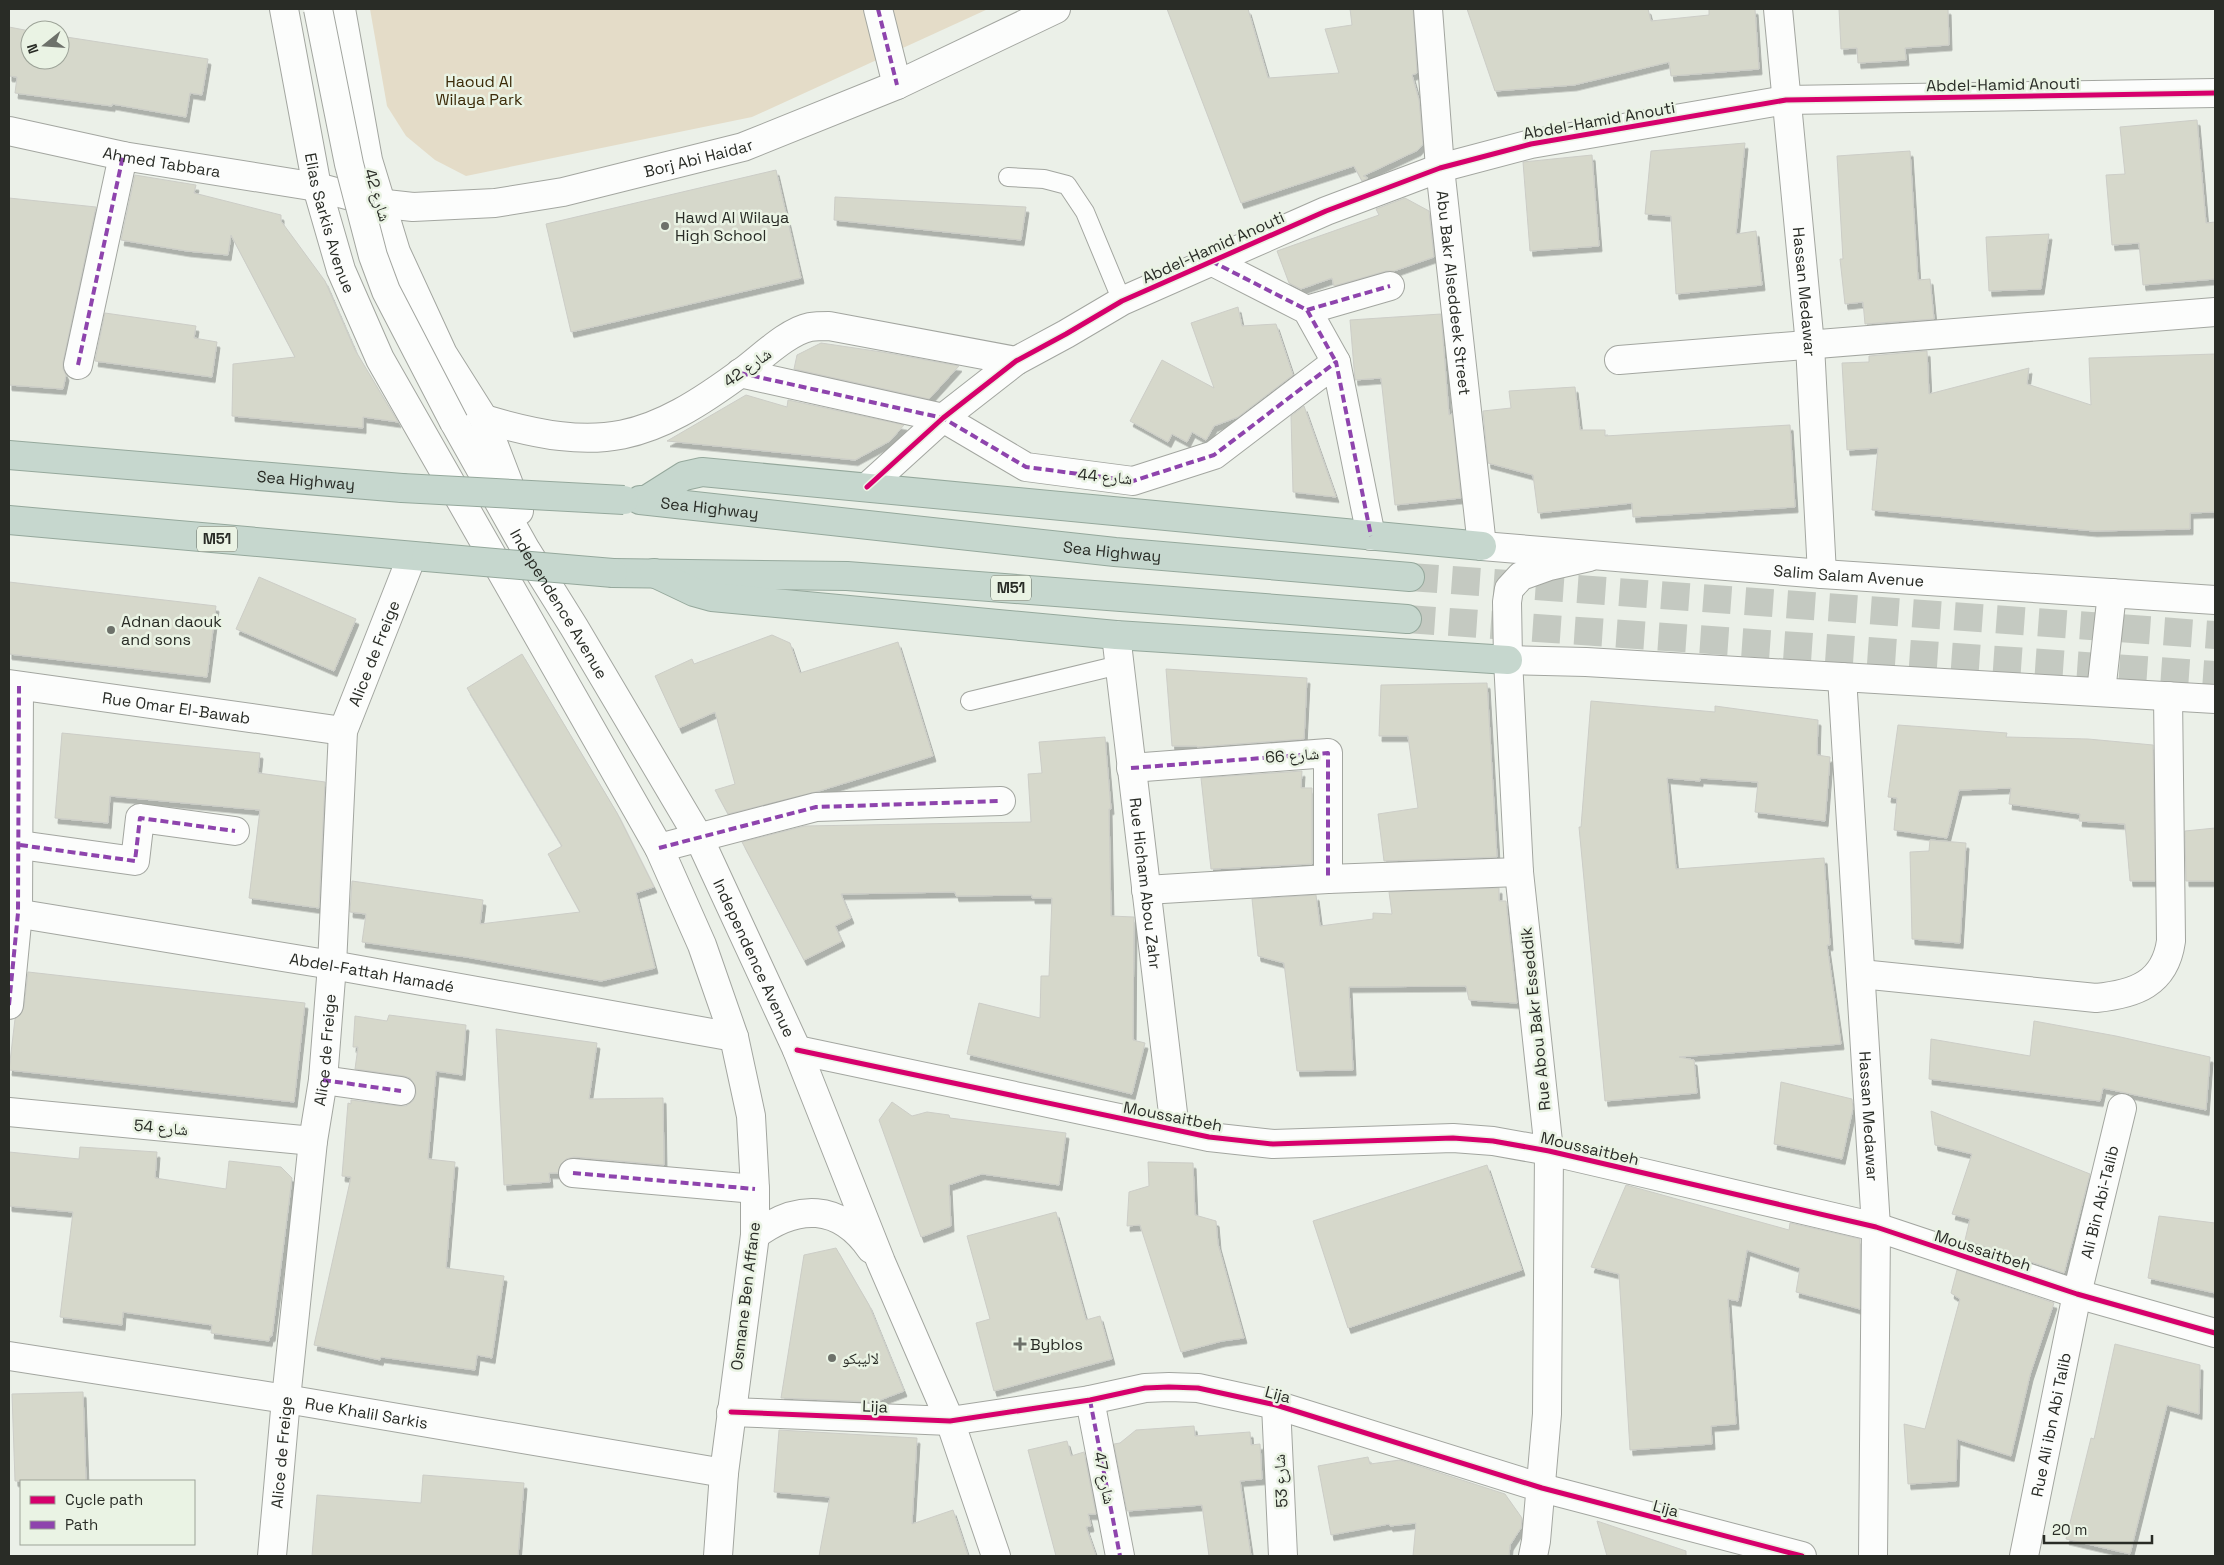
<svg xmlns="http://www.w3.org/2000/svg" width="2224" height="1565" viewBox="0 0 2224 1565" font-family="'Space Grotesk','Noto Naskh Arabic',sans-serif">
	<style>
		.green { fill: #e4dcc8 }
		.building { fill: #d6d8cb; stroke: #cccdc7; filter: url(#shadow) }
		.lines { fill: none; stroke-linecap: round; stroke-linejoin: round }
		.highway-tunnel { stroke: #c4c9c1; stroke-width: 28; stroke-dasharray: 28 14; stroke-linecap: butt }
		.lane-casing { stroke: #a3a6a0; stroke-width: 20 }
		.street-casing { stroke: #a3a6a0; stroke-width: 30 }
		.secondary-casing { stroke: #a3a6a0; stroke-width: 30 }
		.highway-casing { stroke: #95a89c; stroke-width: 30 }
		.lane { stroke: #fcfdfc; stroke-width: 18 }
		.street { stroke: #fcfdfc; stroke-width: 28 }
		.secondary { stroke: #fcfdfc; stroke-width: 28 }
		.highway { stroke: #c6d7ce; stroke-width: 28 }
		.secondary-bridge-casing { stroke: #a3a6a0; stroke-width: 30; stroke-linecap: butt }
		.highway-bridge-casing { stroke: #95a89c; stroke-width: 30; stroke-linecap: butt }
		.secondary-bridge { stroke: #fcfdfc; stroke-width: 28 }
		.highway-bridge { stroke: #c6d7ce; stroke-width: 28 }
		.quiet { stroke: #8e44ad; stroke-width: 4; stroke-dasharray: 8 4; stroke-linecap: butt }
		.cycleway-casing { stroke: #eaf3e4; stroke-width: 8 }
		.cycleway { stroke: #d6006c; stroke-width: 5 }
		.poi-dot { fill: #6d716a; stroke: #eaf3e4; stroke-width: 2 }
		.labels { text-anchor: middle; stroke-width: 5; stroke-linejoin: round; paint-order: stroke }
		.shield { fill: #eaf3e4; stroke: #63685f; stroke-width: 1 }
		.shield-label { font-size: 15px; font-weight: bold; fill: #292c26 }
		.park-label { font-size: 16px; fill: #3c2b09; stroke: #eaf3e4 }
		.street-label { font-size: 16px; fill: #292c26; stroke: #eaf3e4 }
		.poi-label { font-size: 16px; fill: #292c26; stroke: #eaf3e4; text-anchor: start }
	</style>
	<defs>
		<filter id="shadow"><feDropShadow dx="3" dy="5.5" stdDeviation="0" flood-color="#0004"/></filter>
	</defs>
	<rect width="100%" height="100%" fill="#ebf0e8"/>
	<!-- green -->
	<polygon class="green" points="370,9 988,9 752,117 466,176 435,160 406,136 387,106"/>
	<!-- building -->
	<g class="building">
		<polygon points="1167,9 1248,9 1268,78 1339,73 1325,29 1352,25 1350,9 1413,9 1417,73 1412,75 1419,100 1423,144 1418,150 1363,176 1368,178 1362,181 1354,166 1241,203"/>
		<polygon points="1467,9 1648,9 1651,21 1709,15 1709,9 1755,9 1759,69 1671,76 1669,62 1574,85 1495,91"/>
		<polygon points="1839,9 1948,9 1949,45 1905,48 1906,60 1858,63 1857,48 1841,49"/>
		<polygon points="9,27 30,31 30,60 60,60 60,36 208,59 202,95 190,93 186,117 112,104 112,106 15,93 17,77 9,76"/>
		<polygon points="2197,120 2206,223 2215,222 2215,279 2143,285 2139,243 2112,245 2106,175 2125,174 2120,127"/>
		<polygon points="1745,143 1736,234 1756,231 1762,285 1676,294 1671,216 1645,214 1651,151"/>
		<polygon points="1910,151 1918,280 1930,279 1934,319 1865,324 1863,302 1845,304 1840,259 1843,259 1837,156"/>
		<polygon points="1592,155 1599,246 1530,251 1523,162"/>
		<polygon points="776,170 801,278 571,332 546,224"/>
		<polygon points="135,175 196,185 194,193 281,215 281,221 325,281 355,350 398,422 363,417 363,428 232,416 233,364 295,357 231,235 228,255 187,251 121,240"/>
		<polygon points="835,197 1026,207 1021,240 834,220"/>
		<polygon points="9,198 96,207 63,362 63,369 66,375 63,389 9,385"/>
		<polygon points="1405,198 1429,211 1434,257 1394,271 1386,271 1334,286 1332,278 1301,289 1289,283 1277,251 1379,215 1376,209"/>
		<polygon points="2049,234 2041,289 1989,291 1986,237"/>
		<polygon points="1238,307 1242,326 1276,324 1293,375 1238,417 1214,426 1206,440 1192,432 1187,442 1172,434 1168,442 1130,421 1162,360 1214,388 1191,323"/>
		<polygon points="105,313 196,326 194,338 217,342 212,377 95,361"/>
		<polygon points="1441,314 1449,415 1452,414 1461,498 1395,505 1381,378 1355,380 1350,320"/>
		<polygon points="821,343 882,352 959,366 929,399 794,369 797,355"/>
		<polygon points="1927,351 1929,394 2029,368 2027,384 2091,405 2089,358 2215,354 2215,512 2190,513 2190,529 2094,531 1872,510 1878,448 1847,450 1842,363 1869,362 1869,356"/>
		<polygon points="1575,387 1580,430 1605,430 1605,436 1790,425 1795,507 1633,517 1632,503 1538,513 1533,475 1488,463 1483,411 1511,408 1509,391"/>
		<polygon points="746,395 787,407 788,400 904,425 890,441 855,460 667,441"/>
		<polygon points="1304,406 1336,497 1293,492 1291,416"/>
		<polygon points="259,577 356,619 334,671 236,629"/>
		<polygon points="9,582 216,606 207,677 9,654"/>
		<polygon points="772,635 790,643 800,673 898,642 933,756 819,791 728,814 715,790 735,784 715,712 679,728 655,676 692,659 694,664"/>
		<polygon points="522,654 617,813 654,887 636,893 655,968 601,981 466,957 362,942 366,914 350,912 352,881 483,900 480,924 580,912 548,854 562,846 467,688"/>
		<polygon points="1166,669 1307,678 1304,739 1197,747 1197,746 1172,746"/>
		<polygon points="1487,683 1497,857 1384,861 1378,814 1418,808 1408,736 1379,736 1381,685"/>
		<polygon points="1591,701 1715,712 1715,706 1818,720 1817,755 1830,757 1825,821 1755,812 1758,782 1700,778 1700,781 1667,778 1676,869 1824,858 1830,945 1827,945 1841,1044 1679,1057 1694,1060 1697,1093 1605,1101 1579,827 1581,827"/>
		<polygon points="1898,725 2007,733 2006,737 2088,739 2153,745 2155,881 2130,881 2125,824 2079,821 2080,814 2009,804 2011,788 1959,790 1947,838 1894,830 1897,798 1888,797"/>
		<polygon points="62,733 260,753 258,773 325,782 319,908 249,898 260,810 110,796 108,823 55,818"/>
		<polygon points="1105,737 1111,809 1109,809 1111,916 1134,917 1133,1040 1145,1043 1132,1094 967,1054 979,1003 1040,1018 1041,976 1049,976 1052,898 1032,898 1032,895 956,896 955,892 841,894 851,918 835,926 842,941 804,960 742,842 805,826 1031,822 1028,774 1042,773 1039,742"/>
		<polygon points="1302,771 1301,788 1312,788 1312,864 1211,869 1201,778"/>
		<polygon points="2215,828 2215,881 2186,881 2185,831"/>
		<polygon points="1930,840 1966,843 1960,943 1912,939 1910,852 1929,851"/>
		<polygon points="1499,888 1499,901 1506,901 1517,1003 1469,1000 1466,986 1349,987 1353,1070 1297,1071 1284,963 1258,956 1252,899 1316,895 1320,926 1373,919 1373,913 1392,914 1389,892"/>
		<polygon points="28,972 305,1003 294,1102 9,1070 15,1019 21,1014 24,1007"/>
		<polygon points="389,1015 466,1025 462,1075 436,1071 428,1159 455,1162 446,1268 504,1276 492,1358 477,1355 475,1370 381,1357 380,1360 314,1345 351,1177 342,1176 348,1103 351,1104 351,1100 399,1106 406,1106 413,1101 416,1094 415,1085 410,1078 404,1076 355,1069 358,1047 353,1047 355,1016 387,1021"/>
		<polygon points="2034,1021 2116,1036 2210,1057 2206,1110 2103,1088 2100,1101 1929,1079 1931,1039 2030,1056"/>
		<polygon points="496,1029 597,1043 589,1099 663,1098 664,1165 574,1157 566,1159 561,1164 558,1173 549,1173 550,1182 504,1185"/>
		<polygon points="1781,1082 1852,1099 1853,1108 1842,1159 1774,1144"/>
		<polygon points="892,1102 912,1116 927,1112 949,1115 950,1118 1066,1133 1059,1185 982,1174 949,1185 951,1226 921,1237 879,1120"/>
		<polygon points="1931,1111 2090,1174 2064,1273 1965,1240 1970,1219 1952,1214 1972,1154 1935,1145"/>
		<polygon points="80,1147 157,1152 155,1178 226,1189 229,1161 281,1167 292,1178 272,1336 270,1336 269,1341 211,1333 212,1325 123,1312 122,1325 60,1317 73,1212 9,1206 9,1152 79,1159"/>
		<polygon points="1148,1162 1193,1163 1195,1215 1216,1221 1218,1244 1244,1338 1222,1341 1181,1352 1140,1225 1127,1226 1129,1192 1149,1186"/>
		<polygon points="1487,1165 1522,1270 1348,1328 1313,1221"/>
		<polygon points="1626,1185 1789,1230 1790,1223 1860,1239 1860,1309 1796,1292 1800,1268 1747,1250 1738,1301 1728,1299 1736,1424 1711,1426 1712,1444 1630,1450 1619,1274 1591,1267"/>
		<polygon points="1056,1212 1086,1320 1100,1316 1112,1359 994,1391 976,1323 990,1319 967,1236"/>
		<polygon points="2159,1216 2215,1223 2215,1293 2148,1278"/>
		<polygon points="836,1248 869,1305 904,1391 875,1402 781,1398 804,1255"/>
		<polygon points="1957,1270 2054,1303 2030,1375 2011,1456 1957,1439 1956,1481 1908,1484 1904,1424 1925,1429 1960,1299 1951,1293"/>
		<polygon points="2115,1344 2200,1365 2199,1414 2167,1405 2130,1554 2066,1539 2091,1438 2094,1439"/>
		<polygon points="83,1392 86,1481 15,1481 12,1394"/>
		<polygon points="1194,1426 1195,1436 1250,1432 1251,1445 1260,1444 1262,1479 1240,1481 1251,1556 1209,1556 1202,1505 1127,1511 1114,1444 1120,1443 1136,1430"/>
		<polygon points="779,1430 917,1438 912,1524 953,1510 968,1556 819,1556 830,1497 774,1492"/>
		<polygon points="1067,1441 1071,1456 1084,1452 1096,1514 1088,1514 1091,1526 1086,1527 1096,1556 1056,1556 1028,1450"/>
		<polygon points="1368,1457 1370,1464 1400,1460 1505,1494 1522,1518 1521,1528 1510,1545 1509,1556 1413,1556 1416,1523 1390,1526 1389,1524 1331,1535 1318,1466"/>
		<polygon points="423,1475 524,1483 518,1556 312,1556 317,1495 421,1503"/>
		<polygon points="1597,1521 1686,1551 1686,1556 1607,1556"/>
	</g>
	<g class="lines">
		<!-- highway-tunnel -->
		<g class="highway-tunnel">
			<polyline points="1410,577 2215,635"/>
			<polyline points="1407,619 2215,675"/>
		</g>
		<defs>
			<g id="lane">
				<polyline points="1008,177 1044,179 1067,185 1085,212 1122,301"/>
				<polyline points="970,701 1119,665"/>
			</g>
			<g id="street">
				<polyline points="878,9 897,85"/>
				<path id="s1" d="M1428 9 1440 168 1482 546"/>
				<path id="s2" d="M1778 9 1810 345 1822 574"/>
				<polyline points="1211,261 1307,310 1336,362"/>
				<polyline points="1307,310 1390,286"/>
				<polyline points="1619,360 2215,312"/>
				<polyline points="78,365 123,156"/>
				<polyline points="740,373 943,418 1026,467 1133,481 1214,455 1336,362 1371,536"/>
				<path d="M484 419C602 454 648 442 746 369 763 356 789 331 810 327 816 326 823 326 829 326L1016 361"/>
				<polyline points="867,487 943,418 1016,361 1066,334 1122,301 1326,211 1440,168 1531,144 1786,100 2215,93"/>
				<path id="s3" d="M1116 635 1175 1130"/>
				<path id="s4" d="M1842 677 1876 1227 1873 1556"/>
				<path id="s5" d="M9 684 343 731"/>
				<polyline points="1131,768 1328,753 1328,879"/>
				<polyline points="20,845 135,861 140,818 235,831"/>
				<polyline points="659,848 816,807 1001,801"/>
				<polyline points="1146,890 1328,879 1519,872"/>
				<path id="s6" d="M9 912 332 965 734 1037"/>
				<path d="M1861 974 2096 998C2135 994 2165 984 2171 941L2168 696"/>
				<polyline points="9,1005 18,913 19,686"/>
				<polyline points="797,1050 1209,1137 1273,1144 1453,1138 1493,1141 1549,1151 1876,1227 2077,1294 2215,1333"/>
				<polyline points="323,1080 401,1091"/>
				<polyline points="9,1112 313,1141"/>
				<polyline points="573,1173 755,1189"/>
				<path id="s7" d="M9 1356 286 1399 724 1473"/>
				<polyline points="1090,1400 1120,1556"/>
				<polyline points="1276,1405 1283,1556"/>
				<polyline points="731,1412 950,1421 1090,1400 1145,1388 1169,1387 1198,1388 1276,1405 1542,1488 1802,1556"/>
				<path id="s8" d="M272 1556 286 1399 313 1141 323 1080 332 965 343 731 412 556"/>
				<polyline points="1533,1556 1536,1541 1547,1414 1549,1151 1519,872 1508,660 1507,602 1509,589 1521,576 1549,566 1589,557"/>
				<path id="s9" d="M2024 1556 2077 1294 2122 1108"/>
			</g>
			<g id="secondary">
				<path id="s10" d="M284 9 317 187 341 270 380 359 659 848 702 945 734 1037 751 1116 755 1189V1235L724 1473 718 1556"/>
				<polyline points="341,9 368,160 396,252 443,354 484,419 519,511"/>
				<path id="s11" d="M9 131 123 156 317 187 377 203 413 207 495 203 563 192 743 147 897 85 1056 9"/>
				<path id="s12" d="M454 422 526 550 574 627 699 838 797 1050 881 1262 950 1421 996 1556"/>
				<path id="s13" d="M1482 546 1822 574 2215 600"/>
				<polyline points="1508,660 1586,662 2215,699"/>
				<polyline points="2101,692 2112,593"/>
				<path d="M755 1235C797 1204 839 1203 871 1249"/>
			</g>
			<g id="highway">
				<path id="s14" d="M9 455 402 488"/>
				<path id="s15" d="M640 500 1115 552 1410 577"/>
				<polyline points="646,500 684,476 702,472 1482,546"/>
				<polyline points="9,520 426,557"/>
				<polyline points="613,573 847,576 1407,619"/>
				<polyline points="654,573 694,592 712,597 1116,635 1508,660"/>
			</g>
		</defs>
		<!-- lane casing -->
		<use href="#lane" class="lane-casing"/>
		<!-- street casing -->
		<use href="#street" class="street-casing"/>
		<!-- secondary casing -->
		<use href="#secondary" class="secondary-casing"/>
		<!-- highway casing -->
		<use href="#highway" class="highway-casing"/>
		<!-- lane -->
		<use href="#lane" class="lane"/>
		<!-- street -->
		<use href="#street" class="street"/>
		<!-- secondary -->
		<use href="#secondary" class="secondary"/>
		<!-- highway -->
		<use href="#highway" class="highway"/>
		<defs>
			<polyline id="secondary-bridge" points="318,9 349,164 373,256 386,291 454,422"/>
			<g id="highway-bridge">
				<polyline points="402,488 624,500"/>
				<polyline points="426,557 613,573"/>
			</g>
		</defs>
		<!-- secondary-bridge casing -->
		<use href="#secondary-bridge" class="secondary-bridge-casing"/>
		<!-- highway-bridge casing -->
		<use href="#highway-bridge" class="highway-bridge-casing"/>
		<!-- secondary-bridge -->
		<use href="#secondary-bridge" class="secondary-bridge"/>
		<!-- highway-bridge -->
		<use href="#highway-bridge" class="highway-bridge"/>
		<!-- quiet -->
		<g class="quiet">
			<polyline points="878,9 897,85"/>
			<polyline points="1211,261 1307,310 1336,362"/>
			<polyline points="1307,310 1390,286"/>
			<polyline points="78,365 123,156"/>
			<polyline points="740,373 943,418 1026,467 1133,481 1214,455 1336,362 1371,536"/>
			<polyline points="1131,768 1328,753 1328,879"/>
			<polyline points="20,845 135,861 140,818 235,831"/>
			<polyline points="659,848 816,807 1001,801"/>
			<polyline points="9,1005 18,913 19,686"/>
			<polyline points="323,1080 401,1091"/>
			<polyline points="573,1173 755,1189"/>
			<polyline points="1090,1400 1120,1556"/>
		</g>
		<defs>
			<g id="cycleway">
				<polyline points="867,487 943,418 1016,361 1066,334 1122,301 1326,211 1440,168 1531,144 1786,100 2215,93"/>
				<polyline points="797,1050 1209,1137 1273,1144 1453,1138 1493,1141 1549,1151 1876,1227 2077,1294 2215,1333"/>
				<polyline points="731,1412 950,1421 1090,1400 1145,1388 1169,1387 1198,1388 1276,1405 1542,1488 1802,1556"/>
			</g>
		</defs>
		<!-- cycleway casing -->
		<use href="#cycleway" class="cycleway-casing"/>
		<!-- cycleway -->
		<use href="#cycleway" class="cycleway"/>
	</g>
	<!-- markers -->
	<g class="poi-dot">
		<circle cx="665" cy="226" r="5"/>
		<circle cx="111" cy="630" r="5"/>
		<path d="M1017.5 1336.5h5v5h5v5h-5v5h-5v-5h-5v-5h5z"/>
		<circle cx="832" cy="1358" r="5"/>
	</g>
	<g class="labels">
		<!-- shield labels -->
		<g class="shield">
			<rect x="197" y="526.5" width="40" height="25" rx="4"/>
			<rect x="991" y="575.5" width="40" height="25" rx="4"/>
		</g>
		<g class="shield-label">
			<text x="217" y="544">M51</text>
			<text x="1011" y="593">M51</text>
		</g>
		<!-- park labels -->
		<g class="park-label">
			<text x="479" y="87">Haoud Al<tspan x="479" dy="18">Wilaya Park</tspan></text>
		</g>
		<!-- street labels -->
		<g class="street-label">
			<text transform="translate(2003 84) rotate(-1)" y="6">Abdel-Hamid Anouti</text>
			<text transform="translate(1599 120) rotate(-10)" y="6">Abdel-Hamid Anouti</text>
			<text dy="6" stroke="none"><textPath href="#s11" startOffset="702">Borj Abi Haidar</textPath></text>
			<text dy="6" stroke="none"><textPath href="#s11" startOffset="156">Ahmed Tabbara</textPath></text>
			<text transform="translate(378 195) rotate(73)" y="6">شارع 42</text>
			<text dy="6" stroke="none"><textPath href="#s10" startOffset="219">Elias Sarkis Avenue</textPath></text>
			<text transform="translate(1213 247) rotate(-24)" y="6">Abdel-Hamid Anouti</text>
			<text dy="6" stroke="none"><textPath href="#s2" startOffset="284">Hassan Medawar</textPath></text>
			<text dy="6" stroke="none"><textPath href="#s1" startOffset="285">Abu Bakr Alseddeek Street</textPath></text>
			<text transform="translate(747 367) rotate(-35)" y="6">شارع 42</text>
			<text transform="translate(1105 476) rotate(5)" y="6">شارع 44</text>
			<text dy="6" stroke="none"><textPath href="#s14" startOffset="298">Sea Highway</textPath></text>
			<text dy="6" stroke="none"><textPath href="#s15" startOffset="70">Sea Highway</textPath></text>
			<text dy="6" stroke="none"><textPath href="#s15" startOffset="475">Sea Highway</textPath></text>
			<text dy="6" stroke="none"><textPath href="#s13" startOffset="368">Salim Salam Avenue</textPath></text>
			<text dy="6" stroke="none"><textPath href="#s12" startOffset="210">Independence Avenue</textPath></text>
			<text dy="6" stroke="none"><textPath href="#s8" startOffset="912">Alice de Freige</textPath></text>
			<text dy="6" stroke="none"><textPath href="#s5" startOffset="169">Rue Omar El-Bawab</textPath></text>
			<text transform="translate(1292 755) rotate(-4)" y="6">شارع 66</text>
			<text dy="6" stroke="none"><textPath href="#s3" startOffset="250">Rue Hicham Abou Zahr</textPath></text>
			<text dy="6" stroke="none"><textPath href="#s12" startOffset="615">Independence Avenue</textPath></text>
			<text dy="6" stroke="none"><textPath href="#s6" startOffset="368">Abdel-Fattah Hamadé</textPath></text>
			<text transform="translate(1535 1019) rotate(-96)" y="6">Rue Abou Bakr Esseddik</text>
			<text dy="6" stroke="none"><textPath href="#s8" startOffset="509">Alice de Freige</textPath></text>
			<text transform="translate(1173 1116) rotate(11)" y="6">Moussaitbeh</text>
			<text dy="6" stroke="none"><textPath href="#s4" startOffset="440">Hassan Medawar</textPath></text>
			<text transform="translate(161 1127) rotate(5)" y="6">شارع 54</text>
			<text transform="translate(1590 1148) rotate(13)" y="6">Moussaitbeh</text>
			<text dy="6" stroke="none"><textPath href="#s9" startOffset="362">Ali Bin Abi-Talib</textPath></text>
			<text transform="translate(1983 1250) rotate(18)" y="6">Moussaitbeh</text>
			<text transform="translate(745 1296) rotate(-83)" y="6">Osmane Ben Affane</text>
			<text transform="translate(1278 1394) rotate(15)" y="6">Lija</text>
			<text transform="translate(875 1406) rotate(2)" y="6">Lija</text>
			<text dy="6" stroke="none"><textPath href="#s7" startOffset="362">Rue Khalil Sarkis</textPath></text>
			<text dy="6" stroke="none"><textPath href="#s9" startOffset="134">Rue Ali ibn Abi Talib</textPath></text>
			<text dy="6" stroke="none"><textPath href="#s8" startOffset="104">Alice de Freige</textPath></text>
			<text transform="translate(1105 1478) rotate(79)" y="6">شارع 47</text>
			<text transform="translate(1280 1481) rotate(-93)" y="6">شارع 53</text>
			<text transform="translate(1666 1508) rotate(15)" y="6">Lija</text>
		</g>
		<!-- poi labels -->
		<g class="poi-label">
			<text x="675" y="223">Hawd Al Wilaya<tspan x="675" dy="18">High School</tspan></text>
			<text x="121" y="627">Adnan daouk<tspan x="121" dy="18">and sons</tspan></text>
			<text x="1030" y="1350">Byblos</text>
			<text x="842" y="1364">لاليبكو</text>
		</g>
	</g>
	<!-- border -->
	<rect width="2224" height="1565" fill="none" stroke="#292c26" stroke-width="20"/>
	<!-- legend -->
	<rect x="20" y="1480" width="175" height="65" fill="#eaf3e4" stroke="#9da398"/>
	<rect x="30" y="1496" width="25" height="8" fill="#d6006c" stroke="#9da398"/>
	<text x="65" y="1505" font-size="15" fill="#292c26">Cycle path</text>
	<rect x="30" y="1521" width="25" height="8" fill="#8e44ad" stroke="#9da398"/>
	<text x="65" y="1530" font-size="15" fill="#292c26">Path</text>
	<!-- north arrow -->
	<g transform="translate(45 45) rotate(253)"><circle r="24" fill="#eaf3e4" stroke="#9da398"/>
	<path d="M0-4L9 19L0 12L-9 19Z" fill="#6d716a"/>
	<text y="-8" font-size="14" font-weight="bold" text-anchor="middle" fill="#292c26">N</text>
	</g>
	<!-- scale -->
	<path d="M2044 1535v8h108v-8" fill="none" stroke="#292c26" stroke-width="2.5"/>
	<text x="2052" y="1535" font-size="15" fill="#292c26" stroke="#eaf3e4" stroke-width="4" paint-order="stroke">20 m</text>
</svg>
